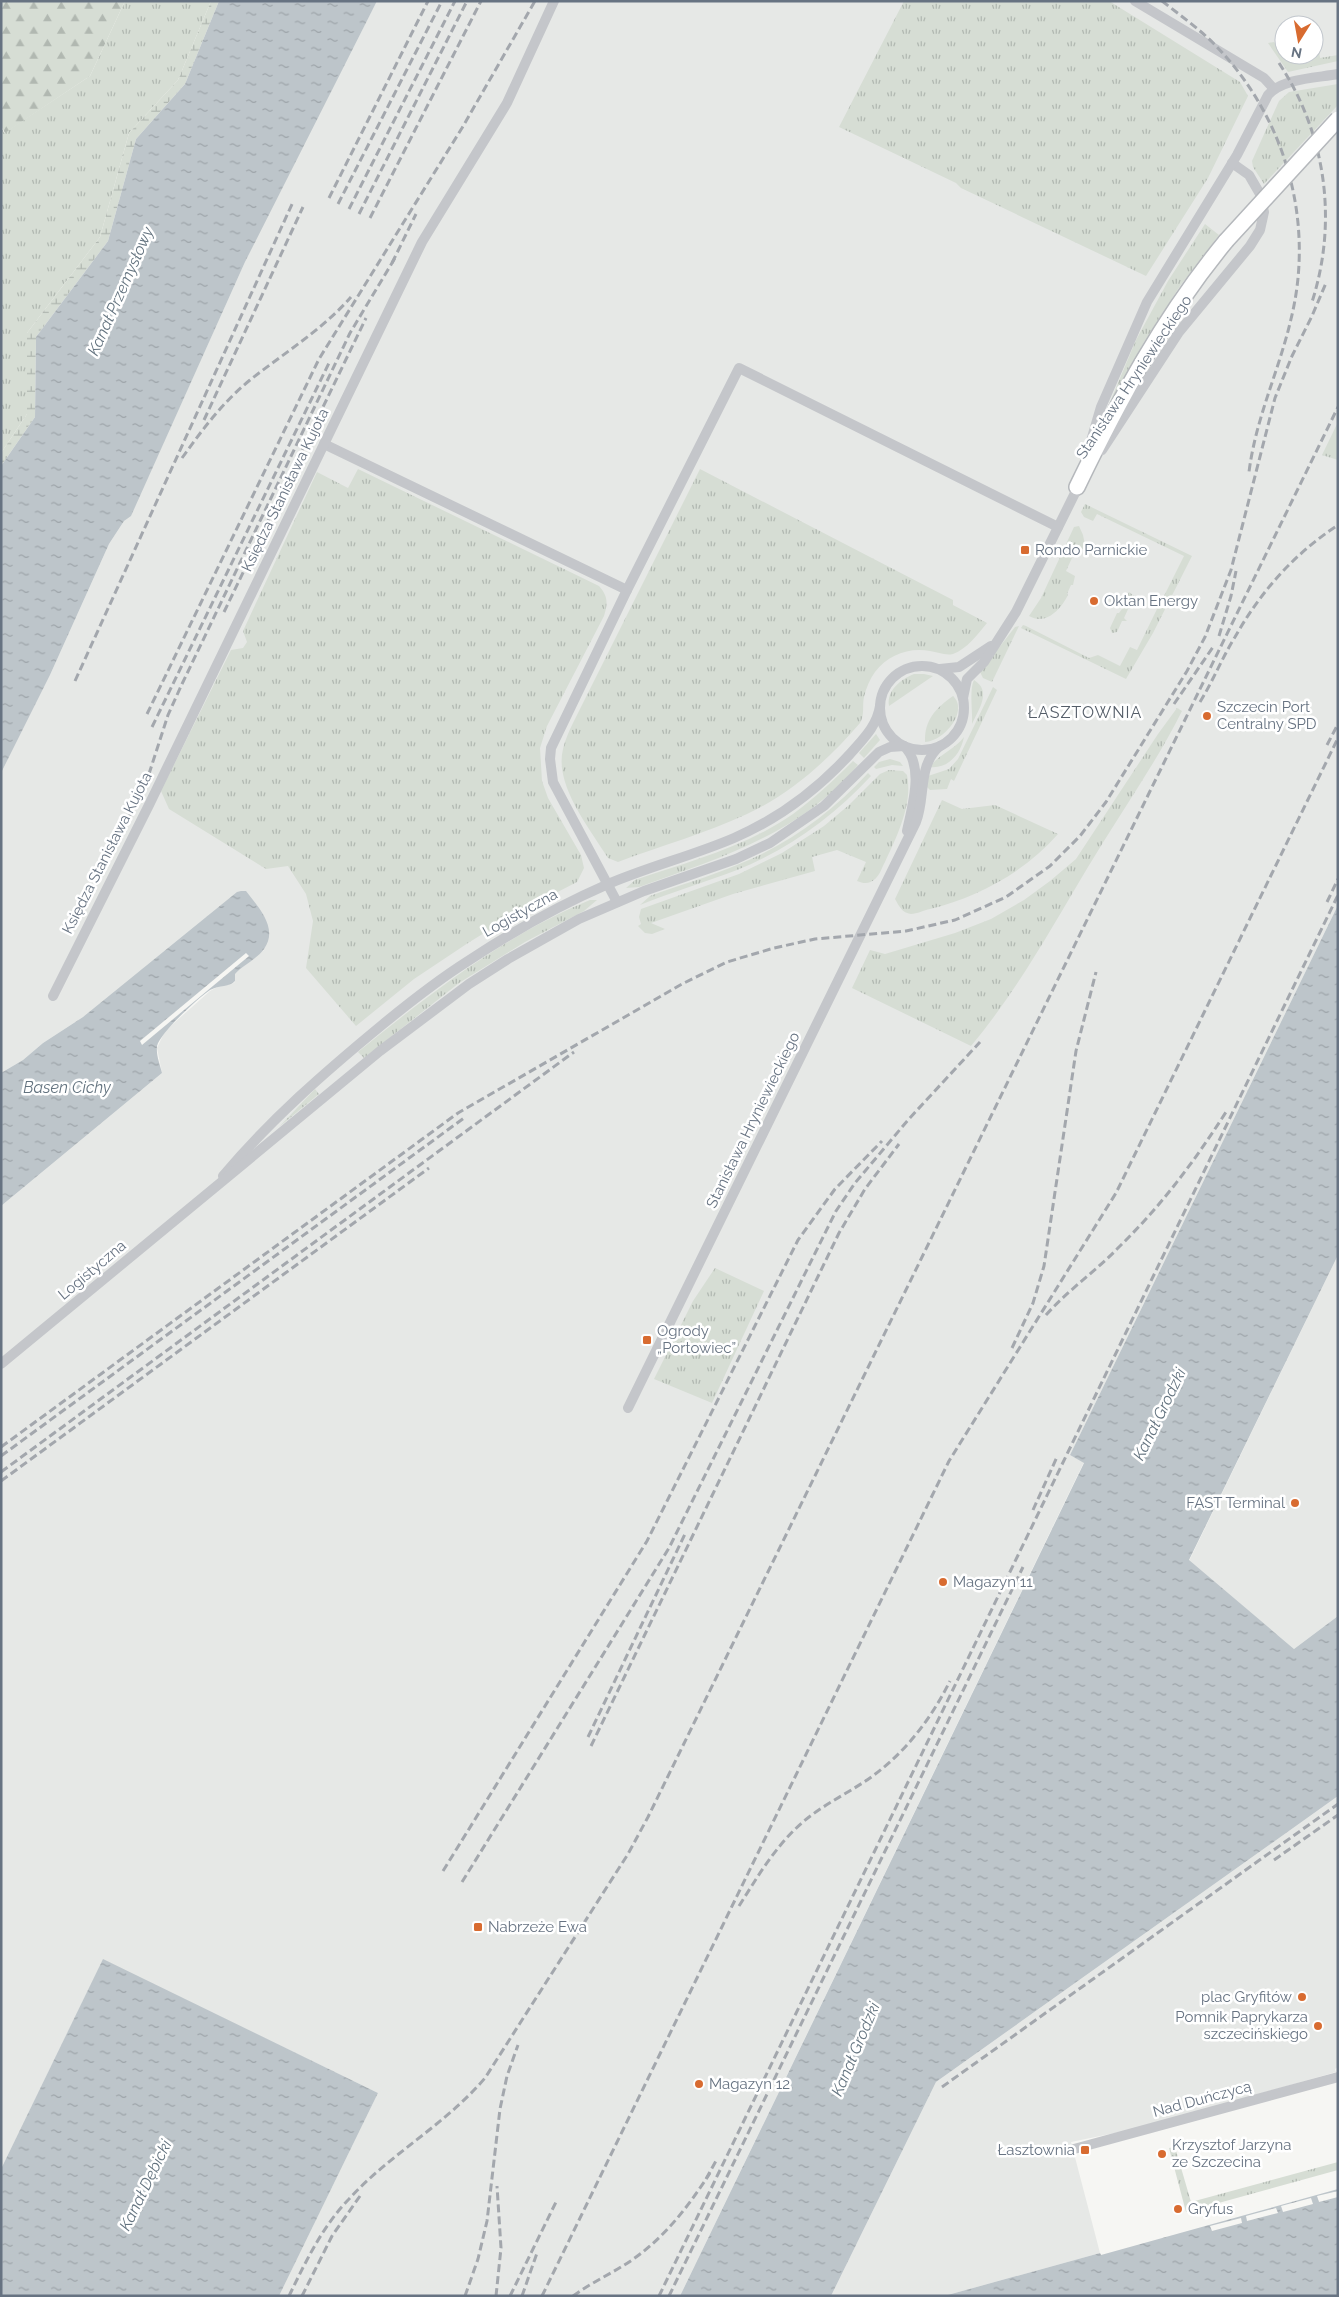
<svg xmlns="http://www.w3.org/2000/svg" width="1339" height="2297" viewBox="0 0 1339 2297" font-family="Raleway,sans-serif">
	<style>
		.built { fill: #e6e8e6; fill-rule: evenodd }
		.grass { fill: url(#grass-tufts) }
		.forest { fill: url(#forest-firs) }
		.wetland { fill: url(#wetland-marsh) }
		.water { fill: url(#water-ripples) }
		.pier { fill: #f6f6f3 }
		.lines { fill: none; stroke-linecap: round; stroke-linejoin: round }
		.primary-casing { stroke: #b5b8bc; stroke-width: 18 }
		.minor { stroke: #c4c6ca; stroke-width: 10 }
		.primary { stroke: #fff; stroke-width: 15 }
		.rail { stroke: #a3a7ad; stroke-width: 3; stroke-dasharray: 8 4; stroke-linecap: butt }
		.primary-bridge-casing { stroke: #b5b8bc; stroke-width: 18; stroke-linecap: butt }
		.primary-bridge { stroke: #fff; stroke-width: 15 }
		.poi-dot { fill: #d86b30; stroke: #fff; stroke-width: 2 }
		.labels { text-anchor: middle; stroke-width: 5; stroke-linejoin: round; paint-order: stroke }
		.street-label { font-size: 15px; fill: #677382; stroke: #fff }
		.poi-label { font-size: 15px; fill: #677382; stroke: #fff; text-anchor: start }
		.water-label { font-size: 16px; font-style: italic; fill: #63737f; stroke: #fff }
		.neighbourhood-label { font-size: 16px; letter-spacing: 1px; fill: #545d68; stroke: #fff }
	</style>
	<defs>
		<pattern id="grass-tufts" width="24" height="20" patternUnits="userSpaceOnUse" patternTransform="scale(1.25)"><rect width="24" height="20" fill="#d6ddd4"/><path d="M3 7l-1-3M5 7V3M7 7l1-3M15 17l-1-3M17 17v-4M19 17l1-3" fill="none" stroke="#b1b8b1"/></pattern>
		<pattern id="forest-firs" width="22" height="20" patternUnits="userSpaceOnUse" patternTransform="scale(1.25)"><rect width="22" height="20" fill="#d6ddd4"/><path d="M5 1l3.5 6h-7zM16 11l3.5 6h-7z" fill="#b1b8b1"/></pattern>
		<pattern id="wetland-marsh" width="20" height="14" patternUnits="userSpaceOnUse" patternTransform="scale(1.25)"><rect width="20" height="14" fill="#d6ddd4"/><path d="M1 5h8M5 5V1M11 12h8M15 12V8" fill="none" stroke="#b1b8b1"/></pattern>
		<pattern id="water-ripples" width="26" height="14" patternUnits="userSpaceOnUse" patternTransform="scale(1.25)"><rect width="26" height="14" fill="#bdc5ca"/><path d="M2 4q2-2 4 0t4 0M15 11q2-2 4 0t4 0" fill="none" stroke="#9da4a9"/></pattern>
	</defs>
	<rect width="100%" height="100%" fill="#f6f6f3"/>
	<!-- built -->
	<g class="built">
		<path d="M377 1H1338V905L1070 1455 1084 1462 680 2296H279L378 2093 103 1960 1 2169V1206L162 1073 157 1048 165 1031 210 991 219 986 232 984 235 982 234 974 264 950 83 1017 43 1043 23 1060 1 1073V773L50 675 109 544 124 521 131 515 245 262 276 198ZM1284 25H1314V55H1284Z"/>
		<polygon points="1338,1255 1338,1616 1294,1649 1189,1561"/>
		<polygon points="1338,1796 1338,2067 1335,2069 1336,2072 1237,2100 1193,2117 1071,2142 1100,2253 944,2296 831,2296 936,2082"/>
	</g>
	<!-- grass -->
	<g class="grass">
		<polygon points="125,1 211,1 178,80 129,133 100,237 27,333 27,414 1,453 1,126 4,133 90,76"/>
		<polygon points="904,1 1109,1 1240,82 1248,96 1208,178 1146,276 961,188 956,183 839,127"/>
		<polygon points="1274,42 1281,52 1283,52 1285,58 1314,55 1314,52 1319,51 1320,58 1338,55 1338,61 1288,72 1268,43"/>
		<polygon points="1338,84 1338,105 1264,184 1253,167 1252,161 1279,101 1289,92"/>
		<polygon points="1205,224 1219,235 1180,286 1144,342 1105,414 1136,340 1168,281"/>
		<polygon points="1338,422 1338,460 1322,455"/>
		<path d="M358 469 599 586C608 596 608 603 604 616L547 726 540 748 542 781 548 798 581 855 584 868 577 882 515 914 468 943 414 979 356 1026 306 968 313 921 306 894 288 866 266 869 169 809 161 791 231 650 243 648 247 642 243 631 317 472 348 488Z"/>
		<path d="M700 469 953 600V605L987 623C978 634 967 649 953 654 945 656 938 652 930 651 909 647 888 655 875 672 870 679 866 688 864 697 862 706 865 714 860 723 828 760 792 793 747 814 707 833 660 846 618 862L608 858C590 829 554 785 563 749 565 740 569 731 573 723Z"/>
		<polygon points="1085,504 1192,556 1153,633 1126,679 1021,628 1023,625 1026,626 1089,658 1098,655 1120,666 1130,647 1137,650 1157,609 1151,606 1152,603 1159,606 1184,556 1097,514 1093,521 1084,517 1081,512"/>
		<path d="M1079 526 1083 535 1086 550 1077 547 1066 571 1075 576 1073 585H1071L1067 594 1068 595C1061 609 1046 626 1029 616L1041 598 1074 527Z"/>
		<polygon points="1129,592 1134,596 1124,618 1127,621 1122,621 1117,632 1112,633 1110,628 1117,613 1119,613 1122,609 1120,607"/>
		<polygon points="1019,626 992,682 983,678 980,672 1015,627"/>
		<path d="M914 674H924L933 676 889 706C886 691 901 679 914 674Z"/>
		<path d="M974 680C992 691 979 709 972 724 973 712 969 690 974 680Z"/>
		<polygon points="993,687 997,690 954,781 951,779 947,789 930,790 926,786 928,776 949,769 958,759"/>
		<path d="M953 696C969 711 944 741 925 742 924 720 936 708 953 696Z"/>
		<path d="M1177 708 1182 711C1155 765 1119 815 1088 867 1051 929 1017 991 971 1046L852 988 870 950 885 954 955 933 991 919 1024 900 1050 881 1076 859 1158 734Z"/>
		<polygon points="876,734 880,740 864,758 859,753"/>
		<path d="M964 737C961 753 949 769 930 767 939 754 954 750 964 737Z"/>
		<polygon points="890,759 900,762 903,766 892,765 876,769 874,767 879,762"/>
		<path d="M853 761 858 765C800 834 720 858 639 887L626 888 635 880C688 862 746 847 793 814 815 798 834 780 853 761Z"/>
		<path d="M889 770 903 771 907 775C913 804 897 836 885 862 882 867 880 875 875 879 870 884 864 884 857 881L866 862 837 850 812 857 815 871 733 894 651 923 665 929 652 934 645 933 638 926 641 924 639 917 641 909 739 874 782 853 824 826 849 805 880 774Z"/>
		<path d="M868 773 871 776C833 817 789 849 737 870 705 882 672 892 640 905L650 896C679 885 709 877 737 865 788 845 831 813 868 773Z"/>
		<path d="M942 800 962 809 995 805 1058 834C1025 872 978 897 930 909 924 910 917 914 911 914 902 913 899 906 895 899Z"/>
		<path d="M590 900H597L584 911 525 942 459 983 364 1058 358 1052C428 995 506 934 590 900Z"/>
		<polygon points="315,1089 319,1094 279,1127"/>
		<polygon points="715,1268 764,1291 712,1403 654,1379 693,1301"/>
		<polygon points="1175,2147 1191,2202 1338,2162 1338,2170 1186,2212 1169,2148"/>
	</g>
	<!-- forest -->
	<polygon class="forest" points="1,1 125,1 90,76 5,133 1,126"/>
	<!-- wetland -->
	<polygon class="wetland" points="211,1 219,1 185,84 136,139 108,241 36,337 35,417 1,466 1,453 27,414 27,333 100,237 129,133 178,80"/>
	<!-- water -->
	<g class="water">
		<polygon points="219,1 377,1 245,262 131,516 124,521 109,544 50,675 1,773 1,466 35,417 36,337 108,241 136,139 185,84"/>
		<path d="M241 891H246C258 907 279 928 264 949 257 959 243 965 235 974V981C230 987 219 985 210 990 198 998 160 1033 157 1046 156 1056 160 1064 162 1073L1 1206V1073L23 1060 43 1043 83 1017 237 892Z"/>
		<polygon points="1338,905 1338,1255 1189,1560 1294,1649 1338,1616 1338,1796 936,2082 831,2296 680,2296 1084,1463 1070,1455"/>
		<polygon points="103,1959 378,2093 279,2296 1,2296 1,2169"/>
		<polygon points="1338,2189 1338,2296 944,2296 1100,2253 1101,2255"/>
	</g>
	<!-- pier -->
	<g class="pier">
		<polygon points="246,953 249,956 142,1045 140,1041"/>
		<polygon points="1338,2191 1338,2197 1319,2202 1317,2196"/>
		<polygon points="1311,2198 1313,2204 1283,2212 1281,2206"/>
		<polygon points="1276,2208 1278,2213 1247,2221 1246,2216"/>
		<polygon points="1241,2218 1242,2223 1212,2231 1210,2226"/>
	</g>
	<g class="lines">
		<defs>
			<path id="primary" d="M1077 487C1119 400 1164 316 1226 241"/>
		</defs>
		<!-- primary casing -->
		<use href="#primary" class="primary-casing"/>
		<!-- minor -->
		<g class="minor">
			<polyline points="1135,1 1264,78 1274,89"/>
			<polyline points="324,444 627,590"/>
			<polyline points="1102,450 1179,332 1250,246 1260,230 1264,212 1260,194 1249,175 1232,163"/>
			<path d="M1086 458 1101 407 1147 302 1237 155 1268 95C1283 78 1317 78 1338 74"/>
			<circle cx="922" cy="708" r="42"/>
			<polyline points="940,669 959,667 991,646"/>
			<polyline points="963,698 967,679 984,662 1016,612 1080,483"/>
			<path d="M904 746C925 766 912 807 907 831"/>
			<polyline points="617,902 553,782 550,759 551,748 627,590 739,368 1058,527"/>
			<polyline points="53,996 149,805 422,242 507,103 554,1"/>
			<path d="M223 1176C271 1119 325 1072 382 1025 410 1002 438 980 468 961 512 932 558 906 606 885 647 867 692 856 734 838 778 819 817 790 850 754 863 739 877 726 880 706"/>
			<polyline points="1,1364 380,1051 469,984 508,959 579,919 644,891 736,859 770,843 824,806 879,752 890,747 904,746"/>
			<path d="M628 1408 916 822C926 797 917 765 940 746"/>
			<polyline points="1074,2149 1338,2077"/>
		</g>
		<!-- primary -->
		<use href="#primary" class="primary"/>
		<!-- rail -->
		<g class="rail">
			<path d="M1162 1C1181 16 1201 30 1217 47 1286 119 1315 222 1291 319 1279 371 1256 417 1249 472"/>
			<path d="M1279 63C1326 134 1338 221 1312 302"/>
			<polyline points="329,198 428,1"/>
			<polyline points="338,204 442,1"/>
			<polyline points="349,209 455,1"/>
			<polyline points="359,214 467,1"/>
			<polyline points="370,218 481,1"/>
			<polyline points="392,263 416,214"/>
			<polyline points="204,420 303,207"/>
			<path d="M182 458C202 430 223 402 250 380 284 353 322 330 351 297"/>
			<polyline points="224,612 366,318"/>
			<polyline points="1219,636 1231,596 1236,571"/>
			<polyline points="75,681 293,202"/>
			<path d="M1200 702C1213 681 1222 658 1235 637 1261 591 1294 554 1338 525"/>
			<polyline points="1174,704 1213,647"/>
			<polyline points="147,714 319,359 462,128 535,1"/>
			<polyline points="152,727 329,363"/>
			<polyline points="1327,745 1338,724"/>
			<polyline points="1327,902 1338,879"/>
			<polyline points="87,904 147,780 168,715 182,684 350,333 395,258"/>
			<path d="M1046 1315C1068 1290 1096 1271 1119 1247 1161 1206 1194 1162 1226 1112"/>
			<polyline points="1012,1348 1033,1303 1044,1266 1076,1051 1096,972"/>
			<polyline points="1,1447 458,1113 682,984 727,962 774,948 815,939 906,931 955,920 1006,897 1050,866 1080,836 1106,802 1187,671 1205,637 1231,570 1275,398 1292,356 1312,316 1326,283"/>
			<polyline points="1,1456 464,1118"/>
			<polyline points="1,1472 574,1052"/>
			<polyline points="1,1481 429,1168"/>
			<polyline points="1033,1510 1057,1457"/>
			<polyline points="588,1737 685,1534"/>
			<polyline points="591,1746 839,1233 865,1189 899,1144"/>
			<polyline points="1274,1860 1338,1815"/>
			<polyline points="443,1871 647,1541 798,1240 835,1189 882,1141"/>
			<polyline points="462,1882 669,1548 836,1211 855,1183 908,1120 980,1042"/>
			<path d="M739 1906C758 1876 776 1845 804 1821 822 1806 844 1795 864 1782 902 1757 930 1721 950 1681"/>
			<polyline points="942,2087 1338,1804"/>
			<polyline points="706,2179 717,2159"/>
			<path d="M289 2296C306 2261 322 2227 349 2199 390 2154 445 2125 485 2078L628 1854 648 1817 1338 407"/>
			<polyline points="302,2296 332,2236 360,2196"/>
			<polyline points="465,2296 478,2259 487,2221 500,2109 507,2076 518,2045"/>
			<polyline points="496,2296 501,2248 497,2186"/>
			<polyline points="510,2296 556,2202"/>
			<polyline points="522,2296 537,2253"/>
			<polyline points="542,2296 949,1461 1116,1193 1338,738"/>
			<path d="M573 2296C592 2282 613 2273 632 2260 665 2237 688 2207 710 2173"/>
			<polyline points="659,2296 1338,895"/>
			<polyline points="669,2296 1023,1567"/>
		</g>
		<defs>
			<polyline id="primary-bridge" points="1226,241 1338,119"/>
		</defs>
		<!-- primary-bridge casing -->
		<use href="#primary-bridge" class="primary-bridge-casing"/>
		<!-- primary-bridge -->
		<use href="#primary-bridge" class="primary-bridge"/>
	</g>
	<!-- markers -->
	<g class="poi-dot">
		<rect x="1020" y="545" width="10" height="10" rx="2.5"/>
		<circle cx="1094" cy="601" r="5"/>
		<circle cx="1207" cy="716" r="5"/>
		<rect x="642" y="1335" width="10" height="10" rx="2.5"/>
		<circle cx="1295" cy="1503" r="5"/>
		<circle cx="943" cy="1582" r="5"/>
		<rect x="473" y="1922" width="10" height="10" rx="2.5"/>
		<circle cx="1302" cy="1997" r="5"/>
		<circle cx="1318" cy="2026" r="5"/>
		<circle cx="699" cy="2084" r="5"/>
		<rect x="1080" y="2145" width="10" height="10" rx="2.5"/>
		<circle cx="1162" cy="2154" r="5"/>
		<circle cx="1178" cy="2209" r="5"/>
	</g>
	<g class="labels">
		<!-- street labels -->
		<g class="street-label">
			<text transform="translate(1134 377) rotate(-56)" y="5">Stanisława Hryniewieckiego</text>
			<text transform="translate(285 490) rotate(-64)" y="5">Księdza Stanisława Kujota</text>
			<text transform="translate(107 853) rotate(-63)" y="5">Księdza Stanisława Kujota</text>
			<text transform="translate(520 913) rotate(-29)" y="5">Logistyczna</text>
			<text transform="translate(753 1120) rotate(-64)" y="5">Stanisława Hryniewieckiego</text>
			<text transform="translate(92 1270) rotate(-40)" y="5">Logistyczna</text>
			<text transform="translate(1202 2099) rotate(-15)" y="5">Nad Duńczycą</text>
		</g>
		<!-- poi labels -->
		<g class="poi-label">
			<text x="1035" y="555">Rondo Parnickie</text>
			<text x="1104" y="606">Oktan Energy</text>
			<text x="1217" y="712">Szczecin Port<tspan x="1217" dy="17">Centralny SPD</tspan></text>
			<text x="657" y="1336">Ogrody<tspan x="657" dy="17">„Portowiec”</tspan></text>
			<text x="1285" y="1508" text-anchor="end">FAST Terminal</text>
			<text x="953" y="1587">Magazyn 11</text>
			<text x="488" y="1932">Nabrzeże Ewa</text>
			<text x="1292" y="2002" text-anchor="end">plac Gryfitów</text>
			<text x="1308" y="2022" text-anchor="end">Pomnik Paprykarza<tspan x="1308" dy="17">szczecińskiego</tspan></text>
			<text x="709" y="2089">Magazyn 12</text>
			<text x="1172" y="2150">Krzysztof Jarzyna<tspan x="1172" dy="17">ze Szczecina</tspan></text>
			<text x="1075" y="2155" text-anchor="end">Łasztownia</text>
			<text x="1188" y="2214">Gryfus</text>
		</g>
		<!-- water labels -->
		<g class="water-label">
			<text transform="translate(120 291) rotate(-66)" y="6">Kanał Przemysłowy</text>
			<text x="67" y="1093">Basen Cichy</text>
			<text transform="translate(1159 1414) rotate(-64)" y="6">Kanał Grodzki</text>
			<text transform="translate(855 2049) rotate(-67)" y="6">Kanał Grodzki</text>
			<text transform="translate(145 2185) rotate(-64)" y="6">Kanał Dębicki</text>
		</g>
		<!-- neighbourhood labels -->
		<g class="neighbourhood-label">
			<text x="1085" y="718">ŁASZTOWNIA</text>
		</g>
	</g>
	<!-- border -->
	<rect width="1339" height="2297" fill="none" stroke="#677382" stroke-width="5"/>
	<!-- north arrow -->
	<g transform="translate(1299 40) rotate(191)"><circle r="24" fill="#ffffff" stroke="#c2c7cd"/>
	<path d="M0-4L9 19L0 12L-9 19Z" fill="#d86b30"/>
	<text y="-8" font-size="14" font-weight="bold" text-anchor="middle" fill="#677382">N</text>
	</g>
</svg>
